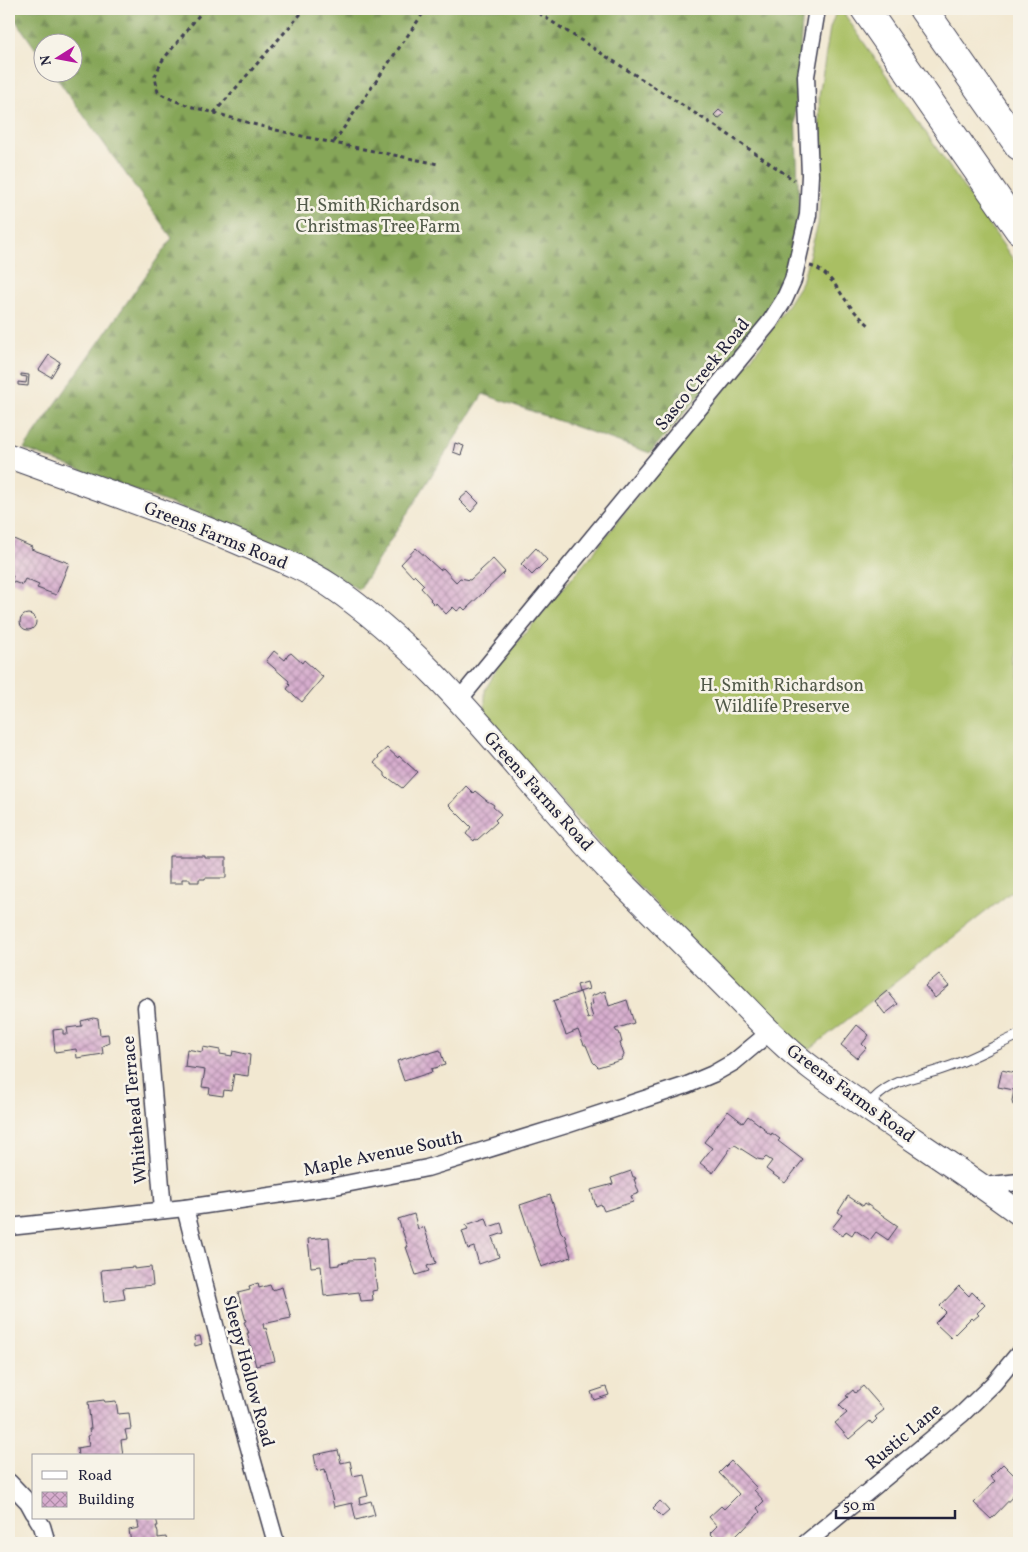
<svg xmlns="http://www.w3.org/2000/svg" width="1028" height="1552" viewBox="0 0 1028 1552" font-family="Vollkorn,serif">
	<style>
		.grass { fill: #a9bf63; stroke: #66704f }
		.forest { fill: url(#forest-firs); stroke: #54644a }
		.building { fill: url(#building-cross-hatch) }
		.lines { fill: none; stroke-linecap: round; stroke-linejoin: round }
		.lane-casing { stroke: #414052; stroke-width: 11 }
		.street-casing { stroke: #414052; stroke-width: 19 }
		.secondary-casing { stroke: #414052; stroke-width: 26 }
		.highway-casing { stroke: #414052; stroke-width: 30 }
		.path { stroke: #414052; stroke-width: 3; stroke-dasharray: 4 4; stroke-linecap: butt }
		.lane { stroke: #fff; stroke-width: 9 }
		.street { stroke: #fff; stroke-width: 16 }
		.secondary { stroke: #fff; stroke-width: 24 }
		.highway { stroke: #fff; stroke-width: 28 }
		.labels { text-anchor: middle; stroke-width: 5; stroke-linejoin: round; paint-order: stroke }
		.park-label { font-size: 18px; fill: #515949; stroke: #f7f3e8 }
		.street-label { font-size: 18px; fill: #22223b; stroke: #f7f3e8 }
	</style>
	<defs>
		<pattern id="forest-firs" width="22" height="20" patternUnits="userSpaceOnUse" patternTransform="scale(1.25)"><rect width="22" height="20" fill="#86a659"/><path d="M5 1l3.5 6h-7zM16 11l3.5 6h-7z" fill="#6d874b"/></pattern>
		<pattern id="building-cross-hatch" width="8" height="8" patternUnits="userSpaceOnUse" patternTransform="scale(1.25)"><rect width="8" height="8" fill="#d7adce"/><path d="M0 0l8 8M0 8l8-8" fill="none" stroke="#ae8ca8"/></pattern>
	</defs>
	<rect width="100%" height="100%" fill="#f7f3e8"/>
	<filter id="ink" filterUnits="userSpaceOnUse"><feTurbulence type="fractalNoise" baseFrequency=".02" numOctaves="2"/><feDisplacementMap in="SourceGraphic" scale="10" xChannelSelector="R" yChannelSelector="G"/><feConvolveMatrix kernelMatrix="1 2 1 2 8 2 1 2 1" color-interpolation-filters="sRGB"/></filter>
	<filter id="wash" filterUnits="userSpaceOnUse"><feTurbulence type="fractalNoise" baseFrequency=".0096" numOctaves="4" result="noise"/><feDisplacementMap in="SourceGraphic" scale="20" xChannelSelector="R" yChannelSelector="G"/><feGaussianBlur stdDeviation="1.12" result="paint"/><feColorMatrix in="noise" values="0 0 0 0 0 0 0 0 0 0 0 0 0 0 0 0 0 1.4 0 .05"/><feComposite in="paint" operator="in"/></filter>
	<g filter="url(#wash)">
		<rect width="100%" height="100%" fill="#f2e8d1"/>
		<!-- grass -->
		<polygon class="grass" points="837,9 839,9 845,15 1019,268 1019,886 807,1051 737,986 618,865 485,716 485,690 497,669 516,644 589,558 663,463 761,346 802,282 818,224 821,184 819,96 830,28"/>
		<!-- forest -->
		<polygon class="forest" points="9,9 803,9 795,113 799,206 797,235 784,280 774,304 751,335 650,453 483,394 359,590 292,549 24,449 172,238 53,73 72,72 72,42 42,42 42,58 9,11"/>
		<g id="blocks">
			<!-- building -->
			<g class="building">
				<polygon points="719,110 724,114 718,119 714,115"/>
				<polygon points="49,355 60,362 51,377 39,370"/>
				<polygon points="21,374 29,375 28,386 18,385 18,382 26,383 27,377 21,376"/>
				<polygon points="455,443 464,446 461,455 453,452"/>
				<polygon points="468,492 479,503 471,512 459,500"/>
				<polygon points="9,537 32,547 31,549 69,563 56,595 37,588 39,585 25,579 22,585 11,581 13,576 9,575"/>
				<polygon points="416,548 440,570 443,568 456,582 460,578 470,580 493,559 505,572 465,610 462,607 457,611 453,607 446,614 436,603 435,605 430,600 431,599 421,588 424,585 414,575 413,577 401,564"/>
				<polygon points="536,548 547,560 532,575 521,564"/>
				<circle cx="28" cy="622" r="8"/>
				<polygon points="274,651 285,660 288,655 291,653 302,663 304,660 323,677 302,702 287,689 290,685 288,683 289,681 266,661"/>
				<polygon points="387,748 398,758 399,756 417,772 402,788 390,779 389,780 385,776 385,773 374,763 379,757 378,756"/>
				<polygon points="466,786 473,793 475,791 487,801 491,803 494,805 493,807 501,814 495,820 497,822 477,840 475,839 474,841 466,834 471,827 449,805"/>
				<polygon points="169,856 205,856 205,858 226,858 226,878 205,878 205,879 199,879 199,882 190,882 190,879 182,879 182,883 169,883"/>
				<polygon points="939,974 949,986 935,998 925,986"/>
				<polygon points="587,982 589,989 579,992 577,985"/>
				<polygon points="605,991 609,1006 627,1000 634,1023 615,1029 617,1032 619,1032 622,1042 620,1043 624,1055 621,1060 598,1067 593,1062 586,1045 584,1045 578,1030 566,1035 553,1001 580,992 588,1019 593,1017 589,1005 593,1004 591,996"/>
				<polygon points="887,991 898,1004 885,1014 875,1001"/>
				<polygon points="93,1018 98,1019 100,1035 108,1034 109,1043 102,1046 103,1054 77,1058 76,1049 55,1052 53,1030 63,1029 63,1034 68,1034 67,1028 82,1026 81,1021"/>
				<polygon points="857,1025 869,1035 862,1044 866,1048 857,1058 841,1045"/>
				<polygon points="203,1047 220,1050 220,1054 232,1056 233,1051 250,1055 248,1076 234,1074 231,1091 224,1090 223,1096 209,1094 210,1088 202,1087 205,1070 185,1067 187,1049 202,1052"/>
				<polygon points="440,1050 445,1065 431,1069 432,1072 404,1081 397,1061 425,1052 426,1054"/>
				<polygon points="1002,1070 1019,1074 1019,1106 1013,1105 1012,1101 1014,1090 998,1087"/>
				<polygon points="728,1111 743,1123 748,1116 764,1128 763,1129 771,1135 772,1133 780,1139 778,1141 803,1160 785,1183 766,1169 772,1161 766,1157 763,1160 757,1159 735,1145 729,1148 730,1149 713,1173 700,1163 712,1148 704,1142"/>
				<polygon points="631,1171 633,1177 635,1177 636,1179 634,1179 639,1193 631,1196 633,1202 604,1211 601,1204 596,1206 591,1190 613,1184 611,1178"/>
				<polygon points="550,1195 558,1219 557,1220 561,1232 565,1236 571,1257 541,1267 520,1205"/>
				<polygon points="848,1196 863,1206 865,1203 898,1226 888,1240 876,1232 870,1240 855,1230 852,1235 846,1231 843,1236 832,1228 842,1215 838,1212"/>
				<polygon points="414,1214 418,1229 424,1227 436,1263 427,1266 429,1271 416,1275 406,1247 408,1247 398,1219"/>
				<polygon points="486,1218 489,1227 501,1223 504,1233 492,1237 499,1257 479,1264 474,1247 468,1249 462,1231 468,1229 466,1225"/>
				<polygon points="329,1237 331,1266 339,1265 339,1263 349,1262 349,1260 373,1259 377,1290 372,1291 373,1300 361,1301 359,1292 324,1296 321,1266 311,1267 308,1239"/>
				<polygon points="134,1267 134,1269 151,1267 153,1285 123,1288 125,1299 104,1302 101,1270"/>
				<polygon points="258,1283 259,1288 270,1285 272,1290 282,1287 291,1318 263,1324 264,1329 266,1328 275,1361 259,1364 260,1365 256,1366 247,1333 249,1333 244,1322 246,1321 238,1293 250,1290 249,1286"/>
				<polygon points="959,1286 969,1296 972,1292 985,1305 977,1313 979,1315 973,1320 971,1318 951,1338 935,1323 946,1312 940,1306"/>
				<polygon points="200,1336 202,1344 195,1346 194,1337"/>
				<polygon points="863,1386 884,1410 875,1417 877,1419 872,1424 870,1421 849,1439 835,1423 847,1413 839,1405 848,1397 846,1396 853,1390 855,1393"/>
				<polygon points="606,1387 609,1395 594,1400 591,1392"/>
				<polygon points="104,1400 105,1402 116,1401 118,1414 129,1413 131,1429 125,1430 127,1439 121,1440 123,1456 78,1456 77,1448 89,1446 87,1436 90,1435 89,1429 91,1429 88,1402"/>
				<polygon points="338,1450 341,1463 350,1461 353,1476 363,1474 368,1496 359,1498 360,1504 371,1501 375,1515 356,1520 352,1503 334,1507 325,1469 317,1471 314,1455"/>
				<polygon points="731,1461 757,1488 754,1490 764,1501 757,1508 760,1512 742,1531 741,1530 731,1540 728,1536 720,1543 710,1533 717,1526 709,1517 721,1506 724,1509 739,1494 719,1473"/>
				<polygon points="1003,1464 1019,1480 1019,1490 991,1519 974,1503 995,1481 990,1477"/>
				<polygon points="660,1501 669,1511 662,1517 653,1508"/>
				<polygon points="137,1518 156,1518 158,1526 156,1526 158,1533 158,1538 166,1537 167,1543 131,1543 129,1530 139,1528"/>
			</g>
		</g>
	</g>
	<g filter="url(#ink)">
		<use href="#blocks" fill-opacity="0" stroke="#414052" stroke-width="1"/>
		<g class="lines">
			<defs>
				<path id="lane" d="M867 1107C890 1077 916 1079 948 1067 971 1059 996 1045 1019 1035"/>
				<g id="street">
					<polyline points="459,700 770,322 784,300 793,280 808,215 810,175 806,76 817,9"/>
					<polyline points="146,1007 163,1210"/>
					<polyline points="983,1186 1019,1182"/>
					<polyline points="185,1208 223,1356 276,1543"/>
					<polyline points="9,1227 185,1208 325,1188 427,1168 566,1125 687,1085 713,1074 734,1062 770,1032"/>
					<polyline points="9,1482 28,1502 34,1513"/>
					<polyline points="37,1518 42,1526 47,1543"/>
					<polyline points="806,1543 962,1414 994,1383 1019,1353"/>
				</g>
				<path id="secondary" d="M9 456C85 484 163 510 238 542 269 555 303 567 331 586 442 662 518 775 610 871 648 909 686 947 724 985 753 1014 780 1045 813 1069 880 1120 952 1163 1019 1213"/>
				<g id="highway">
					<polyline points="865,9 1019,230"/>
					<polyline points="923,9 1019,146"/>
				</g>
			</defs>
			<!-- lane casing -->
			<use href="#lane" class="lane-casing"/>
			<!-- street casing -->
			<use href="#street" class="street-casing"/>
			<!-- secondary casing -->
			<use href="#secondary" class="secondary-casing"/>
			<!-- highway casing -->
			<use href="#highway" class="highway-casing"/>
			<!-- path -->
			<g class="path">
				<path d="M204 9 162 61 155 76 158 92C177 104 201 109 222 115 293 137 366 149 438 164"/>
				<polyline points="532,9 726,133 794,180"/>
				<polyline points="214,113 305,9"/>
				<polyline points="334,142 426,9"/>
				<path d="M810 266C829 271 837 289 848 303 854 312 862 319 870 326"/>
			</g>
			<!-- lane -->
			<use href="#lane" class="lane"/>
			<!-- street -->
			<use href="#street" class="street"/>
			<!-- secondary -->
			<use href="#secondary" class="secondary"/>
			<!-- highway -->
			<use href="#highway" class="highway"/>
		</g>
	</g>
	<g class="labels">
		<!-- park labels -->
		<g class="park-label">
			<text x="378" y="211">H. Smith Richardson<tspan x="378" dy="21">Christmas Tree Farm</tspan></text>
			<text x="782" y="691">H. Smith Richardson<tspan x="782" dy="21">Wildlife Preserve</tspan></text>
		</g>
		<!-- street labels -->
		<g class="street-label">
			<text transform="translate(702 374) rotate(-51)" y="6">Sasco Creek Road</text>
			<text transform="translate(216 535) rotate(22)" y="6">Greens Farms Road</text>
			<text transform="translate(539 791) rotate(48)" y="6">Greens Farms Road</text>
			<text transform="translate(851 1093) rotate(36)" y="6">Greens Farms Road</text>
			<text transform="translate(134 1110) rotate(-95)" y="6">Whitehead Terrace</text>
			<text transform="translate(383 1153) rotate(-12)" y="6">Maple Avenue South</text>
			<text transform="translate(249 1371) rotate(75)" y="6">Sleepy Hollow Road</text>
			<text transform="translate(903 1436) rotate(-40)" y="6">Rustic Lane</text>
		</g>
	</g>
	<!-- margin -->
	<rect width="1028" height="1552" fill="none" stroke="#f7f3e8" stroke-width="30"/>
	<!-- legend -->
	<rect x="32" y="1454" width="162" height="65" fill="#f7f3e8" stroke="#a29fa3"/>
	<rect x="42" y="1471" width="25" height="8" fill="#ffffff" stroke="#a29fa3"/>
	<text x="78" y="1480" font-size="15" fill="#22223b">Road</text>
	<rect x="42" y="1492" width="25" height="15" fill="url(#building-cross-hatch)" stroke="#a29fa3"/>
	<text x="78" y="1504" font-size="15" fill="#22223b">Building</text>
	<!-- north arrow -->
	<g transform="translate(58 58) rotate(259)"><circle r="24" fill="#f7f3e8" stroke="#a29fa3"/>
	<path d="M0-4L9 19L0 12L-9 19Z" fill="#b5179e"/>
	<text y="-8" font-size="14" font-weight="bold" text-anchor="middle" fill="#22223b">N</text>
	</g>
	<!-- scale -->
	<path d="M836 1510v8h119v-8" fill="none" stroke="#22223b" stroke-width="2.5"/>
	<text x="843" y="1510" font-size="15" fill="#22223b" stroke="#f7f3e8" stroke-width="4" paint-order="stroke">50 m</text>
</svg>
